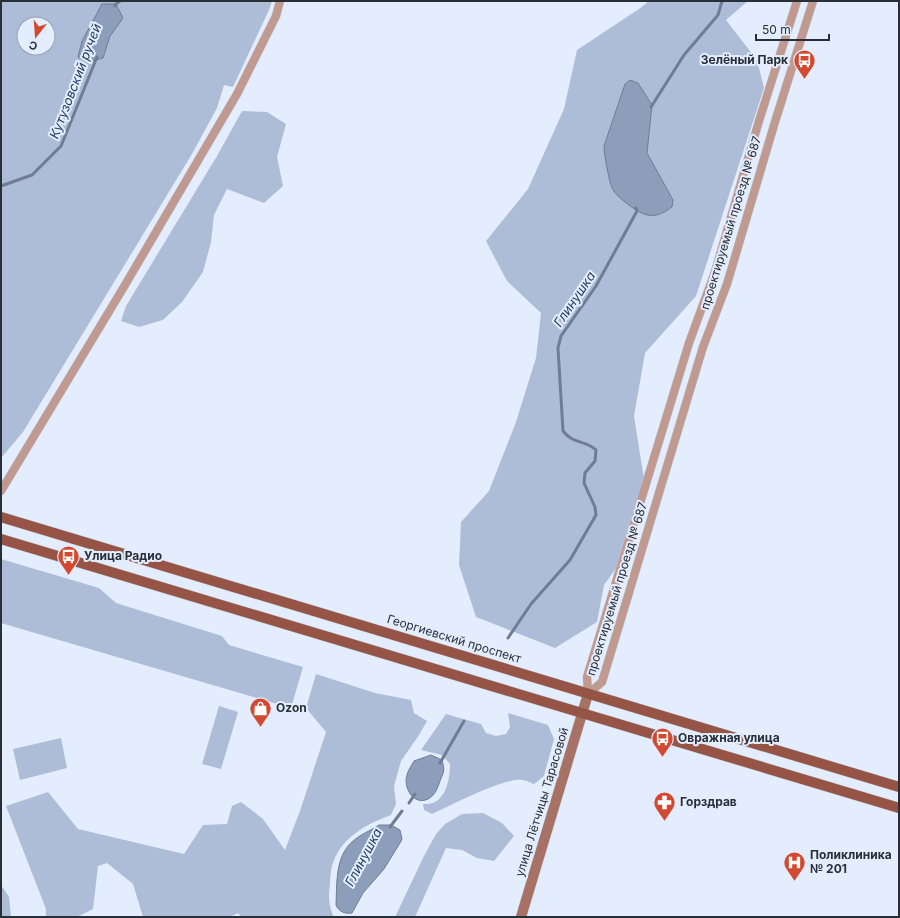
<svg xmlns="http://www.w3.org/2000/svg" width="900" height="918" viewBox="0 0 900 918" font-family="Inter,sans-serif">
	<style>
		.green { fill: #adbdd8; fill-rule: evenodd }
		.water { fill: #8d9eba; stroke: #6f7d93 }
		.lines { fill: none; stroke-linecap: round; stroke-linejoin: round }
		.stream { stroke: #6f7d93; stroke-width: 3 }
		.street-casing { stroke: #c2cbda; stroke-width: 9 }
		.secondary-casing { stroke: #c2cbda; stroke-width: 11 }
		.primary-casing { stroke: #c2cbda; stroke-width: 11 }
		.street { stroke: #c09a91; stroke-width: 8 }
		.secondary { stroke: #a87166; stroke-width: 10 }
		.primary { stroke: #955446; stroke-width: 10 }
		.labels { text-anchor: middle; stroke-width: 4; stroke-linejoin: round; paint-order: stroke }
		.poi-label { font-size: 12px; font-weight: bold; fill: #292f38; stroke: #e4edfd; text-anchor: start }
		.street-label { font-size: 12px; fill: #292f38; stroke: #e4edfd }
		.water-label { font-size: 13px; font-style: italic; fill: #253d65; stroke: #e4edfd }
	</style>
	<rect width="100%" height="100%" fill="#e4edfd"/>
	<!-- green -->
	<g class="green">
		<path d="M1 1H272L269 10 233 87 224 85 217 108 192 154 23 432 1 458ZM24 24H48V48H24Z"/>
		<polygon points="649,1 748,1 726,20 757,60 764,88 696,296 645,353 634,416 644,479 619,564 604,585 597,622 555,648 476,617 459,565 461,522 489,491 516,422 536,358 541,313 507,281 486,241 528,189 564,109 577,50 639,9"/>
		<polygon points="242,111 267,112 286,124 277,157 283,186 264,203 227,189 214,215 211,242 203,272 182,302 163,320 139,327 121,321 126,306 217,156"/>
		<polygon points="1,559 99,588 116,603 222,636 229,645 303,667 291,708 1,623"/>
		<path d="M316 674 375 693 411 700 414 713 427 721 419 735 401 761 394 786 396 804 391 815C366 824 340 838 332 866 331 871 330 878 330 884 328 894 329 908 334 917H241L238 913 230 917H143L133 884 107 863 98 866 93 909 77 917H46V909L6 806 48 792 78 829 184 854 203 825 227 824 232 806 241 802 263 819 285 850 300 811 326 732 306 708Z"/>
		<polygon points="219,706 238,712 221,769 202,764"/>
		<path d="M508 713 548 725 554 739 544 776 534 784C531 783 526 780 522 780 505 777 450 806 432 814L424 810 423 804C426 804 430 804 433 803 447 797 450 777 450 764L442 755 421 750 446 714 481 724 486 733 496 736 506 734 510 727Z"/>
		<polygon points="61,738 67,768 20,780 13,749"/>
		<polygon points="483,813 502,823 514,836 494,861 477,858 462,850 446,848 415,917 395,917 424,856 436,834 445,824 462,814"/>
		<polygon points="1,885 9,897 11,917 1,917"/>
	</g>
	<!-- water -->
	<g class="water">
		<polygon points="102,4 116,4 123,18 110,36 103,58 88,62 78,57 82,41"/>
		<path d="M630 80 638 83 652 105 647 153 673 200 672 207C652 222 642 215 625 202 620 198 615 194 612 188 609 181 604 154 604 146L625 84Z"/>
		<path d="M431 755 442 760C445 771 444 771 440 781 438 787 435 796 428 799 413 806 403 787 407 775 408 770 412 765 414 761Z"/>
		<path d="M379 825H391L400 830 402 839 400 843 384 869 363 893 352 913C345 914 339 912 336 905 337 884 335 857 352 842 359 835 370 831 379 825Z"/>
	</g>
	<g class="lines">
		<!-- stream -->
		<g class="stream">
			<polyline points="115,6 116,4 120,1"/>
			<polyline points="651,107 684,55 718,15 722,1"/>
			<polyline points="1,186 32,175 61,146 97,57"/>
			<path d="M508 638 531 604 570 560 596 515 595 507 584 483 585 473 595 461 596 450C584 439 574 445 563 431L558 348 561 336 596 286 637 211 636 208"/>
			<polyline points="440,763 464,721"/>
			<polyline points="409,803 415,794"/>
			<polyline points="390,827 402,811"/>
		</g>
		<defs>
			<g id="street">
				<polyline points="1,491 125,285 237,94 276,16 280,1"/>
				<polyline points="588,694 602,682 703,347 727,284 774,125 813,1"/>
				<polyline points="588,694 587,677 689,343 715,272 759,121 797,1"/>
			</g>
			<polyline id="secondary" points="521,917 588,694"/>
			<g id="primary">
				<polyline points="1,517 899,787"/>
				<polyline points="1,539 899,808"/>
			</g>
		</defs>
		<!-- street casing -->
		<use href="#street" class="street-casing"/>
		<!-- secondary casing -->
		<use href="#secondary" class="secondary-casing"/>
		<!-- primary casing -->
		<use href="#primary" class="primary-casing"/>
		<!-- street -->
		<use href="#street" class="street"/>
		<!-- secondary -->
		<use href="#secondary" class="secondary"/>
		<!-- primary -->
		<use href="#primary" class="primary"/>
	</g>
	<!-- icons -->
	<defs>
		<symbol id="bus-pin" viewBox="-11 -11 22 30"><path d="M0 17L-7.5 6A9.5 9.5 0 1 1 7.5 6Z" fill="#d3482e" stroke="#e4edfd"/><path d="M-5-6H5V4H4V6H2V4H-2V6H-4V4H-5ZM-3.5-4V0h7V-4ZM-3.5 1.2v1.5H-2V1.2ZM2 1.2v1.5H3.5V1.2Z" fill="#fff"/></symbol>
		<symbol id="shop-pin" viewBox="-11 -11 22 30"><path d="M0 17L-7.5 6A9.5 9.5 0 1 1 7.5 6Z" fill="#d3482e" stroke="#e4edfd"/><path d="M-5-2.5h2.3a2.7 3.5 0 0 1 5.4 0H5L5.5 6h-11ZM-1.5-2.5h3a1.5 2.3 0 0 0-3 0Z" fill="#fff"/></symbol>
		<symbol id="pharmacy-pin" viewBox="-11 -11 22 30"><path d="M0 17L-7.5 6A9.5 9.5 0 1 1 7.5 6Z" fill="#d3482e" stroke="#e4edfd"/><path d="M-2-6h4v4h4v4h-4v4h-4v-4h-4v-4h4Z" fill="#fff"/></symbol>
		<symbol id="hospital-pin" viewBox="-11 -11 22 30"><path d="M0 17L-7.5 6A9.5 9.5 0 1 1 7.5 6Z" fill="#d3482e" stroke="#e4edfd"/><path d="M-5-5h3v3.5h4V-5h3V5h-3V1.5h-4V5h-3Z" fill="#fff"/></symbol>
	</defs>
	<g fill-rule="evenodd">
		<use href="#bus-pin" x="792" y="48" width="25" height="34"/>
		<use href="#bus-pin" x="56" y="544" width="25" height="34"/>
		<use href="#shop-pin" x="248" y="696" width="25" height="34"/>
		<use href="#bus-pin" x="650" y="726" width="25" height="34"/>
		<use href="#pharmacy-pin" x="652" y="790" width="25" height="34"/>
		<use href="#hospital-pin" x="782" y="850" width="25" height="34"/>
	</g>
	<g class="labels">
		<!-- poi labels -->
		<g class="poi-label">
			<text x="788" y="64" text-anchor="end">Зелёный Парк</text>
			<text x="84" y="560">Улица Радио</text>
			<text x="276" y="712">Ozon</text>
			<text x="678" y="742">Овражная улица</text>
			<text x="680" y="806">Горздрав</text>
			<text x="810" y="859">Поликлиника<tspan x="810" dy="14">№ 201</tspan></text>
		</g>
		<!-- street labels -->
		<g class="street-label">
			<text transform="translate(731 223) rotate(-73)" y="4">проектируемый проезд № 687</text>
			<text transform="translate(617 589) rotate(-73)" y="4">проектируемый проезд № 687</text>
			<text transform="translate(454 639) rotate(17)" y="4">Георгиевский проспект</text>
			<text transform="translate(542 802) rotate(-73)" y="4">улица Лётчицы Тарасовой</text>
		</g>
		<!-- water labels -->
		<g class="water-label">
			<text transform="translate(75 81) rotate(-69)" y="5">Кутузовский ручей</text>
			<text transform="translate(574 299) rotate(-56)" y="5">Глинушка</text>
			<text transform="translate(363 857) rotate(-62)" y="5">Глинушка</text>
		</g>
	</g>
	<!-- border -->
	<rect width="900" height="918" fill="none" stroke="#292f38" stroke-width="4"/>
	<!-- north arrow -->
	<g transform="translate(36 36) rotate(197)"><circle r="19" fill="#e4edfd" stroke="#99a1ae"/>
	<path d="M0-3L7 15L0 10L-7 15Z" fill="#d3482e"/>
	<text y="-6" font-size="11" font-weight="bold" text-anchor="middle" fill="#292f38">С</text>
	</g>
	<!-- scale -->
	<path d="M756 34v6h73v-6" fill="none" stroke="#292f38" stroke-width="2"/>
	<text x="762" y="34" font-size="12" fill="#292f38" stroke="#e4edfd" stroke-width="3" paint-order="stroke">50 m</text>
</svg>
